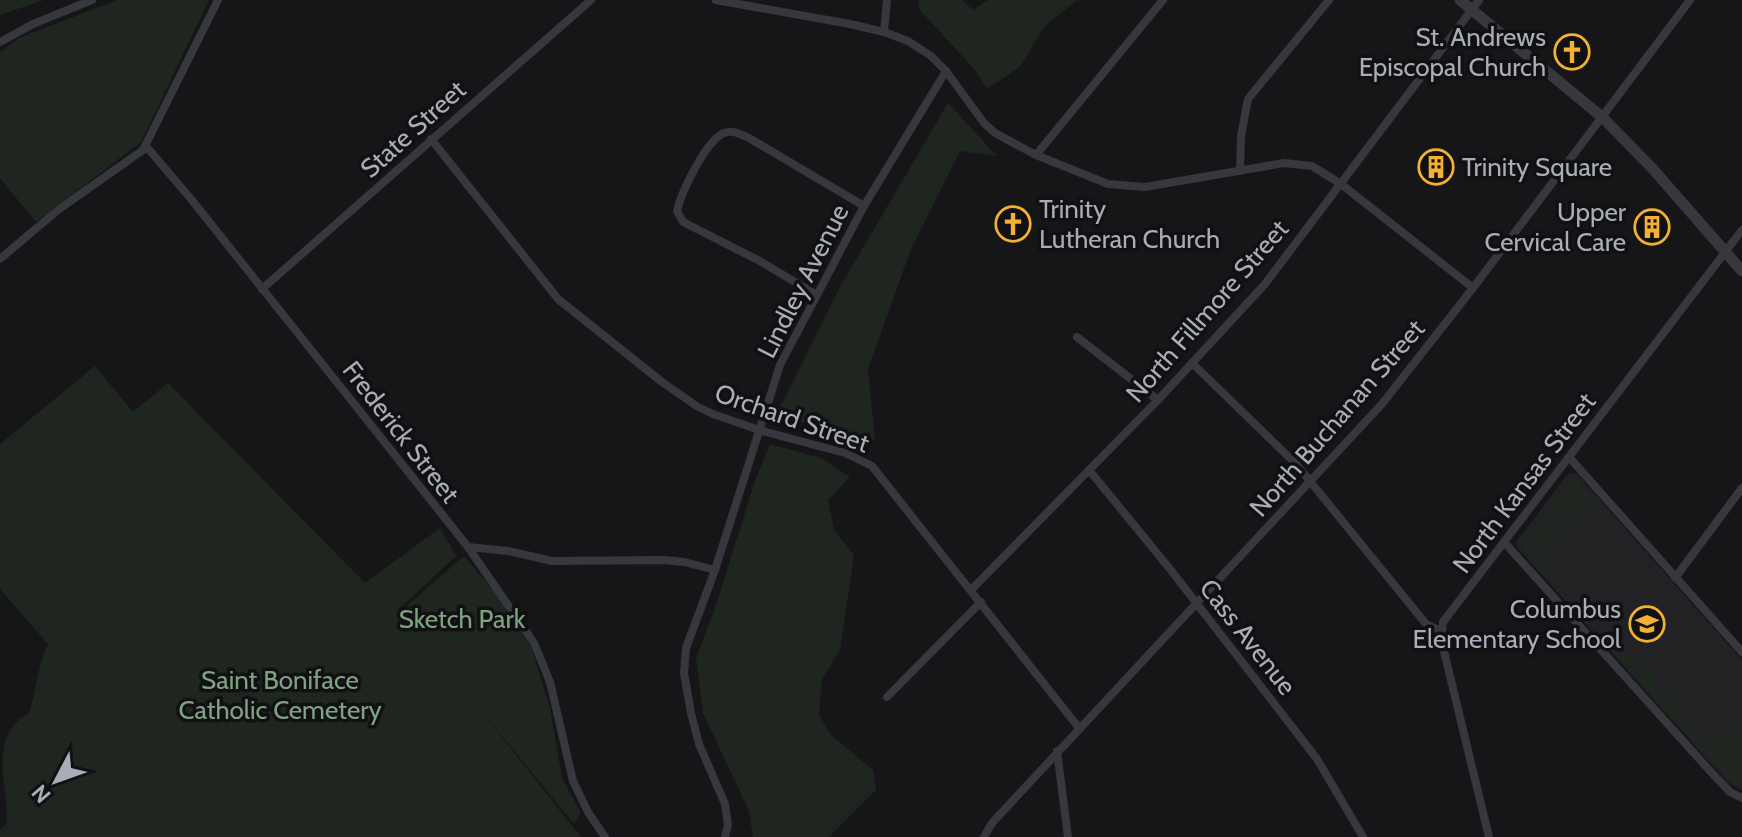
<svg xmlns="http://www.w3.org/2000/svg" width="1742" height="837" viewBox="0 0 1742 837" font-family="Cabin,sans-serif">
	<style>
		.built { fill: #222225 }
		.green { fill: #1e261f }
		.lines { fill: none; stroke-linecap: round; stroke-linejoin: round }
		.minor { stroke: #37383d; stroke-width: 8 }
		.tertiary { stroke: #37383d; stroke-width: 11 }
		.labels { text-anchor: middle; stroke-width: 7; stroke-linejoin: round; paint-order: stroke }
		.poi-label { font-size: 26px; fill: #a8adb8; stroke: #111113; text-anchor: end }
		.street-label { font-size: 26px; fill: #a8adb8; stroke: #111113 }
		.park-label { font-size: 26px; fill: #7fa381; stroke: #111113 }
	</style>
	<rect width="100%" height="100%" fill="#161618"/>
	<!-- built -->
	<polygon class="built" points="1572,473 1577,474 1742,660 1742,791 1728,782 1714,767 1516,546 1516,542 1567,475"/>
	<!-- green -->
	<g class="green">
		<polygon points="0,0 44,0 0,15"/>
		<polygon points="117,0 209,0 141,142 36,222 0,178 0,52 19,38"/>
		<polygon points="918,0 962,0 973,10 988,0 1077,0 1044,27 1020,67 987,89 976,71 919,9"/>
		<polygon points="948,103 997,156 960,151 911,249 868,369 875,440 859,440 777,414 840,287"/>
		<path d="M95 366 133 412 168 383 365 583 440 528 456 556 398 610 423 637 402 610 464 556 493 590 531 647 550 708 562 778 581 813 574 824 479 708 581 837H0V830L7 823C6 813 7 801 5 790 0 758 0 729 29 713 37 689 37 666 48 644L0 589V444Z"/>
		<polygon points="770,444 821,458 850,477 828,500 834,530 854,555 840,650 822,679 819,715 832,736 873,770 876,790 829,837 753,837 749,811 703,713 696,658 717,602 755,481"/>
		<polygon points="1574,478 1593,500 1563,527 1549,510"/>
		<polygon points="1595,501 1609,517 1602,522 1589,510 1581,517 1583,520 1567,531 1564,528"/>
		<polygon points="1545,515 1564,534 1551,548 1548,545 1539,553 1551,567 1544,574 1521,547"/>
		<polygon points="1608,636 1625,655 1635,655 1655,677 1654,684 1663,694 1667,691 1690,717 1689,724 1697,733 1705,733 1707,747 1742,719 1742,787 1731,780 1708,757 1603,640"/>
	</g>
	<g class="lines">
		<!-- minor -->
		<g class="minor">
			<polyline points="716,0 850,24 884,32 908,41 931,56 946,71 984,123 995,133 1036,155 1108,184 1145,187 1284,163 1312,166 1341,184 1473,288"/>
			<polyline points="884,32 887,0"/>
			<polyline points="0,42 33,24 92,0"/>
			<polyline points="431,139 558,299 662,382 698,407 713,414 759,430 845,453 872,466 1079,728"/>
			<polyline points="146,146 191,199 468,547 508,551 552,561 664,560 684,562 715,570"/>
			<polyline points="1036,155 1163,0"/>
			<polyline points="1240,171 1241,136 1248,99 1329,0"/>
			<polyline points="0,259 58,210 143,150 218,0"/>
			<polyline points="262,289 591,0"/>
			<path d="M815 294 758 260 683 222 677 211C681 193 706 140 724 133 733 129 741 135 749 138L864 206"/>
			<polyline points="1077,337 1158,400"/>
			<polyline points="1192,363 1296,464 1426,624 1441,631"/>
			<polyline points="1569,457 1742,652"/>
			<polyline points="1089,470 1170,569 1317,759 1363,837"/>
			<polyline points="1504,542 1711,772 1730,792 1742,798"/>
			<polyline points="468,547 534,643 550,682 573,781 588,812 605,837"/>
			<polyline points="1675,578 1742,488"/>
			<polyline points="971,590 1158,400 1265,284 1479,0"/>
			<polyline points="887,697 981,602"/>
			<polyline points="1057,751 1068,837"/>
			<polyline points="725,837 728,825 725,804 699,744 691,713 684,673 686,648 715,570 780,365 864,206 946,71"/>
			<polyline points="984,837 992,823 1382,404 1473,288 1690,0"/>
			<polyline points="1489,837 1441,639 1443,622 1742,230"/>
		</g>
		<!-- tertiary -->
		<polyline class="tertiary" points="1460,0 1602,117 1652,168 1742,271"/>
	</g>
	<!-- icons -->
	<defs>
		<symbol id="church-ring" viewBox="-11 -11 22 22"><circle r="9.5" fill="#111113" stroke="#f2b134" stroke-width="1.5"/><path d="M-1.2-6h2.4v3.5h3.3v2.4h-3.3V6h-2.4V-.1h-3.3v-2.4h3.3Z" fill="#f2b134"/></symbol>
		<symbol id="building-ring" viewBox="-11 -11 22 22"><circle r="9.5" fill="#111113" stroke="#f2b134" stroke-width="1.5"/><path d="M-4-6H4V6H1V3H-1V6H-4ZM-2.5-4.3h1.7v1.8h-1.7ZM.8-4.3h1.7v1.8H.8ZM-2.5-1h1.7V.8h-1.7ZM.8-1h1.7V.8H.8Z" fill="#f2b134"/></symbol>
		<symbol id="school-ring" viewBox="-11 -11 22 22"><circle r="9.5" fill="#111113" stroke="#f2b134" stroke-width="1.5"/><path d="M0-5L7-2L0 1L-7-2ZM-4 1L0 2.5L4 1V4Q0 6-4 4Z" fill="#f2b134"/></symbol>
	</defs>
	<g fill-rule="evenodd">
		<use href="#church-ring" x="1552" y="32" width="40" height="40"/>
		<use href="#building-ring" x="1416" y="147" width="40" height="40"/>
		<use href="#church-ring" x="993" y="204" width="40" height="40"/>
		<use href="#building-ring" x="1632" y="207" width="40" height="40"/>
		<use href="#school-ring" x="1627" y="604" width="40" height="40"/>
	</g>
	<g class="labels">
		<!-- poi labels -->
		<g class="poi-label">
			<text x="1546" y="46">St. Andrews<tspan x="1546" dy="30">Episcopal Church</tspan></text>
			<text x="1462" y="176" text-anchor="start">Trinity Square</text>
			<text x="1039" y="218" text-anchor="start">Trinity<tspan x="1039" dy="30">Lutheran Church</tspan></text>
			<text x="1626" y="221">Upper<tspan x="1626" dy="30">Cervical Care</tspan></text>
			<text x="1621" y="618">Columbus<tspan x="1621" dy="30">Elementary School</tspan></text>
		</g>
		<!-- street labels -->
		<g class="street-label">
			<text transform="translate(413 129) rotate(-42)" y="9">State Street</text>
			<text transform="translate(803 281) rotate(-63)" y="9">Lindley Avenue</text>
			<text transform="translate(1207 311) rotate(-49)" y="9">North Fillmore Street</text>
			<text transform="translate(792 418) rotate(19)" y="9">Orchard Street</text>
			<text transform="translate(1337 418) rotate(-49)" y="9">North Buchanan Street</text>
			<text transform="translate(401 432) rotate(52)" y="9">Frederick Street</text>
			<text transform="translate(1524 483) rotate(-53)" y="9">North Kansas Street</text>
			<text transform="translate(1248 637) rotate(52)" y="9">Cass Avenue</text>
		</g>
		<!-- park labels -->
		<g class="park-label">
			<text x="462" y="628">Sketch Park</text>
			<text x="280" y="689">Saint Boniface<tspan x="280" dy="30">Catholic Cemetery</tspan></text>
		</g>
	</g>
	<!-- north arrow -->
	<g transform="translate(56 781) rotate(229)" stroke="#111113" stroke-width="6" paint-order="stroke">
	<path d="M0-6L14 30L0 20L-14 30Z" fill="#a8adb8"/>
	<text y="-12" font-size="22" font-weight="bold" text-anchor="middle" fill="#a8adb8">N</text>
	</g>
</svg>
